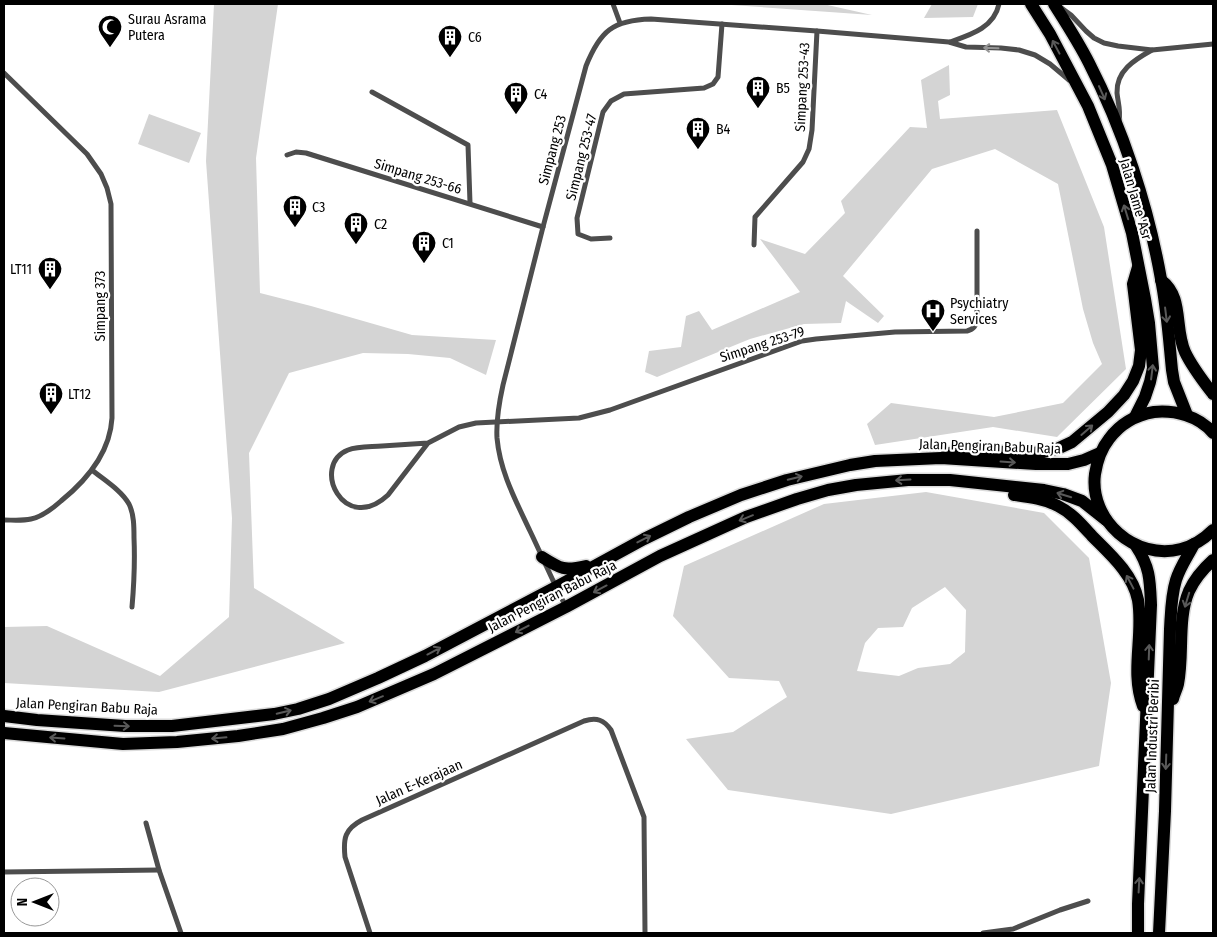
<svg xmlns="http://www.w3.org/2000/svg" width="1217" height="937" viewBox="0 0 1217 937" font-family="'Fira Sans Condensed',sans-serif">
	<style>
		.green { fill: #d4d4d4; fill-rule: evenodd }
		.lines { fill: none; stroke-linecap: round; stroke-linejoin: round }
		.primary-casing { stroke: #dbdbdb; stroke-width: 15 }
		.minor { stroke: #4d4d4d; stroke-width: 5 }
		.primary { stroke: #000; stroke-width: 12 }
		.oneway { stroke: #595959 }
		.oneway2 { stroke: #949494 }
		.labels { text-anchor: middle; stroke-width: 4.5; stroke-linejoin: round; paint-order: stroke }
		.poi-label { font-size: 14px; fill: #000; stroke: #fff; text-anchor: start }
		.street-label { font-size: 14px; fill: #000; stroke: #fff }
	</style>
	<rect width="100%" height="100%" fill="#fff"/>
	<!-- green -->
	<g class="green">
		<polygon points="214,4 278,4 256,158 260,293 311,306 412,335 496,340 486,375 450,358 408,354 363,353 289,373 249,453 254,588 345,643 159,692 4,683 4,627 47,626 160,676 229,617 232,518 206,161"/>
		<polygon points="717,4 823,4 872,15"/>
		<polygon points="932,4 978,4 973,17 924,18"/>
		<polygon points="949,65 950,95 938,101 940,119 1057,110 1104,227 1126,369 1057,437 993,427 875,445 867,424 891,403 994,417 1063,403 1102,364 1093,343 1083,309 1058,184 995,149 932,169 843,276 884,316 878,323 846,301 841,323 804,324 750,339 657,377 645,372 649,351 681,347 686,316 699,311 712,330 800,292 760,239 805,254 845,213 841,201 910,127 927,128 921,80"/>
		<polygon points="149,114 201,133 189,163 138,144"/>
		<path d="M926 492 1044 513 1089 558 1111 683 1099 766 891 814 728 790 686 739 733 732 787 697 779 681 729 678 673 616 684 566 824 504ZM945 587 966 610 965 652 950 664 918 668 899 676 857 671 865 643 878 628 903 627 912 608Z"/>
	</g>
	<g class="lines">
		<defs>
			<g id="primary">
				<polyline points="1031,4 1050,34 1088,106 1112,165 1132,233 1145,299 1149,323 1153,368 1150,382 1145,397 1135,417"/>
				<path d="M1054 4C1066 23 1079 43 1089 63 1123 129 1148 206 1161 279 1167 309 1169 340 1172 370L1174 382 1187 415"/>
				<path d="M1161 280C1184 297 1174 328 1185 352 1192 367 1203 381 1213 394"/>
				<path d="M1213 433C1199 416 1175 410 1154 412 1136 415 1120 424 1109 439 1101 449 1097 461 1095 474 1089 520 1135 561 1181 549 1193 546 1204 539 1213 530"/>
				<polyline points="946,455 950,453 960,450 1029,453 1044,452 1057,449 1072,442 1108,412 1124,395 1133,381 1139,366 1141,350 1133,284 1138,267"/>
				<path d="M1014 495C1029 497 1045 499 1058 506 1072 513 1082 525 1092 536 1110 554 1133 574 1138 600 1144 635 1130 672 1143 706"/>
				<path d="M1136 546C1150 567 1150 580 1151 605L1138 904V933"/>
				<path d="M542 557C561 569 564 571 586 566"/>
				<path d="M1173 699C1174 694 1177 689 1178 684 1184 654 1177 619 1189 591 1195 578 1203 569 1213 560"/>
				<polyline points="4,716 37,720 125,726 172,726 274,714 298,709 329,699 378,678 425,656 556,587 644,539 689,517 741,495 787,480 850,465 875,461 941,458 1036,464 1068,464 1084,460 1100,453"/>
				<polyline points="4,733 123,744 177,742 238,736 283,729 323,718 357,707 434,674 566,607 660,556 746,517 797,499 828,490 856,485 908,480 950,480 1044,490 1063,494 1082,501 1106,520"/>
				<path d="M1159 933 1165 811 1170 629C1171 613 1171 596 1176 580 1180 567 1188 556 1194 544"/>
			</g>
		</defs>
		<!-- primary casing -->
		<use href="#primary" class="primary-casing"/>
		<!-- minor -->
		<g class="minor">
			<polyline points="613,4 620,23"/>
			<polyline points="1060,7 1071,15 1086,31 1094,38 1104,43 1118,46 1152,50 1213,44"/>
			<path d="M950 42C970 35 994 28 999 4"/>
			<path d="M4 73 87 154 101 174 107 188 111 204 112 418C110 453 87 480 61 501 52 509 42 517 31 519 22 521 13 520 4 520"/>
			<polyline points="372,92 468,145 470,203"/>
			<path d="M1119 120C1121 111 1118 103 1117 93 1116 71 1134 60 1152 50"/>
			<polyline points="287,155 296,152 306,153 543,227"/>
			<polyline points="610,238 591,239 578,234 577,218 603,112 611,101 624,94 704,88 713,84 718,77 722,24"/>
			<polyline points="754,245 755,217 803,162 809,149 812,130 817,31"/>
			<path d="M428 443C413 444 397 445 382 446 371 447 358 446 348 450 310 465 344 536 388 495L428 443 459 427 476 423 579 418 610 410 802 341 816 339 895 332 967 331C974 329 976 326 977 319V231"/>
			<path d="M92 470C104 480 121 490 129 504 134 514 134 527 134 538 135 561 134 584 132 607"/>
			<path d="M566 607C553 582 542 556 530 531 516 501 500 472 497 438 496 420 499 403 503 385L543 227 586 66C600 31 613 20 651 19L817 31 949 42 966 47 1001 48 1019 50 1035 55 1050 64 1069 80"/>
			<polyline points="146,823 159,870 181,933"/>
			<polyline points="4,872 159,870"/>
			<path d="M370 933 345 857C343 838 345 829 362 820L584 721C597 717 604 720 611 730L644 817 645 933"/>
			<polyline points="983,933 1013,929 1060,910 1088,901"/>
		</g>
		<!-- primary -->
		<use href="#primary" class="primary"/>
	</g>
	<!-- one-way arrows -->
	<defs><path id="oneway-shaft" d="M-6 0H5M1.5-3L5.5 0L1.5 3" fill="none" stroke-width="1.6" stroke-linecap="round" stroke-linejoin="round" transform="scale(1.25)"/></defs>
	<g class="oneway">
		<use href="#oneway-shaft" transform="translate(1056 47) rotate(-118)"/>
		<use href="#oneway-shaft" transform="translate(1102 93) rotate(66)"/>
		<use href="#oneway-shaft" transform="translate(1126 212) rotate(-107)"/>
		<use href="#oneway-shaft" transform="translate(1166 315) rotate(83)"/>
		<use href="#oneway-shaft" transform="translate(1152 372) rotate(-83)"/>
		<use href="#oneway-shaft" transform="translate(1087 430) rotate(-41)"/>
		<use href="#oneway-shaft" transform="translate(1008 462) rotate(4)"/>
		<use href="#oneway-shaft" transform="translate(795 478) rotate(-14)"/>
		<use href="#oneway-shaft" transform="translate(903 480) rotate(177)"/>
		<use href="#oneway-shaft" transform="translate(1064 495) rotate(-163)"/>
		<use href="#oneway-shaft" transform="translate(746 518) rotate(158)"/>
		<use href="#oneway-shaft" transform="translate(644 539) rotate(-27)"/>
		<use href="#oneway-shaft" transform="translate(1130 582) rotate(-118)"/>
		<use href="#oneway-shaft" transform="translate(600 589) rotate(152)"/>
		<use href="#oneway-shaft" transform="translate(1187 600) rotate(107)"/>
		<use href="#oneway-shaft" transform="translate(522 629) rotate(153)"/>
		<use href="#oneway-shaft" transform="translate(434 651) rotate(-28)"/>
		<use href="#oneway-shaft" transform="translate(1149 652) rotate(-88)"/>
		<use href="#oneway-shaft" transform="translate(376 699) rotate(158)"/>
		<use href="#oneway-shaft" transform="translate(284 712) rotate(-13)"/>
		<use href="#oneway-shaft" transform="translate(122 726) rotate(2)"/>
		<use href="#oneway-shaft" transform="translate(57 738) rotate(-176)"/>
		<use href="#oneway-shaft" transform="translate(219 738) rotate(175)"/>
		<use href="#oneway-shaft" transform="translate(1166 762) rotate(92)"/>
		<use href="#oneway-shaft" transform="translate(1139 885) rotate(-87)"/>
	</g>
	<use class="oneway2" href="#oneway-shaft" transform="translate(991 48) rotate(-178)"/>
	<!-- icons -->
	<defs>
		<symbol id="mosque-pin" viewBox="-11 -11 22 30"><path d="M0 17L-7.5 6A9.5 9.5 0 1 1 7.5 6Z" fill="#000" stroke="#fff"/><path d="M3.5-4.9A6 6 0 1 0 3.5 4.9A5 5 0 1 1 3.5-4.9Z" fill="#fff"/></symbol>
		<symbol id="building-pin" viewBox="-11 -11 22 30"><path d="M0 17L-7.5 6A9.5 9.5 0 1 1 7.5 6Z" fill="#000" stroke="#fff"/><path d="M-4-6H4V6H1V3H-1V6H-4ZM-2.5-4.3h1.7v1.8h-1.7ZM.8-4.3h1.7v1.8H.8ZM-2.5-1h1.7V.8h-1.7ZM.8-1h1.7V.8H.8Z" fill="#fff"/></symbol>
		<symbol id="hospital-pin" viewBox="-11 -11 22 30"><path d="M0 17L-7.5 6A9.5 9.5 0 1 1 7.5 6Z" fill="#000" stroke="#fff"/><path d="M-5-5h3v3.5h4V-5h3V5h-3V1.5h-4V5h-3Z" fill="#fff"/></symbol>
	</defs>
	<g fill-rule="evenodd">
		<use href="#mosque-pin" x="96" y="13" width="28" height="38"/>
		<use href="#building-pin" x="436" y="23" width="28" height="38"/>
		<use href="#building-pin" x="744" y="74" width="28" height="38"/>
		<use href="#building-pin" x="502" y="80" width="28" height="38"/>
		<use href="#building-pin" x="684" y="115" width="28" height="38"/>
		<use href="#building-pin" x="281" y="193" width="28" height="38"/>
		<use href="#building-pin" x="342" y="210" width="28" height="38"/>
		<use href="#building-pin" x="410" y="229" width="28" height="38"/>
		<use href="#building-pin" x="36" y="255" width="28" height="38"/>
		<use href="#hospital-pin" x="919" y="297" width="28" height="38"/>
		<use href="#building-pin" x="37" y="380" width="28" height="38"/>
	</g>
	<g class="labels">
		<!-- poi labels -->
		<g class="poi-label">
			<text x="128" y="24">Surau Asrama<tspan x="128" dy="16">Putera</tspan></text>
			<text x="468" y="42">C6</text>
			<text x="776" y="93">B5</text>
			<text x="534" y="99">C4</text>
			<text x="716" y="134">B4</text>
			<text x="312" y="212">C3</text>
			<text x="374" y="229">C2</text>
			<text x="442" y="248">C1</text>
			<text x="32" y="274" text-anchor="end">LT11</text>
			<text x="950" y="308">Psychiatry<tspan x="950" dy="16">Services</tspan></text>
			<text x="68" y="399">LT12</text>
		</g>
		<!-- street labels -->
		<g class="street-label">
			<text transform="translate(802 87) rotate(-87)" y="5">Simpang 253-43</text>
			<text transform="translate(552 150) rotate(-75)" y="5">Simpang 253</text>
			<text transform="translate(581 157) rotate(-76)" y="5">Simpang 253-47</text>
			<text transform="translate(418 176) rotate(17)" y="5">Simpang 253-66</text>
			<text transform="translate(1136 199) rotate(74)" y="5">Jalan Jame 'Asr</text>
			<text transform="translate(100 306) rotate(-90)" y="5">Simpang 373</text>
			<text transform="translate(762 344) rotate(-18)" y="5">Simpang 253-79</text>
			<text transform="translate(990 446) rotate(2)" y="5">Jalan Pengiran Babu Raja</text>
			<text transform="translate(552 596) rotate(-27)" y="5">Jalan Pengiran Babu Raja</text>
			<text transform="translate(87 706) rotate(3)" y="5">Jalan Pengiran Babu Raja</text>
			<text transform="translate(1152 736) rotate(-88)" y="5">Jalan Industri Beribi</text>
			<text transform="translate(419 782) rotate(-24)" y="5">Jalan E-Kerajaan</text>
		</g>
	</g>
	<!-- border -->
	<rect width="1217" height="937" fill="none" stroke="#000000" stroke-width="10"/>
	<!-- north arrow -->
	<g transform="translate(35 902) rotate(270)"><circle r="24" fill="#ffffff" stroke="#999999"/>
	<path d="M0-4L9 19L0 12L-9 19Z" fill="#000000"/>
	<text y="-8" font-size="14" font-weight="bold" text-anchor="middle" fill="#000000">N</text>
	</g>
</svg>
